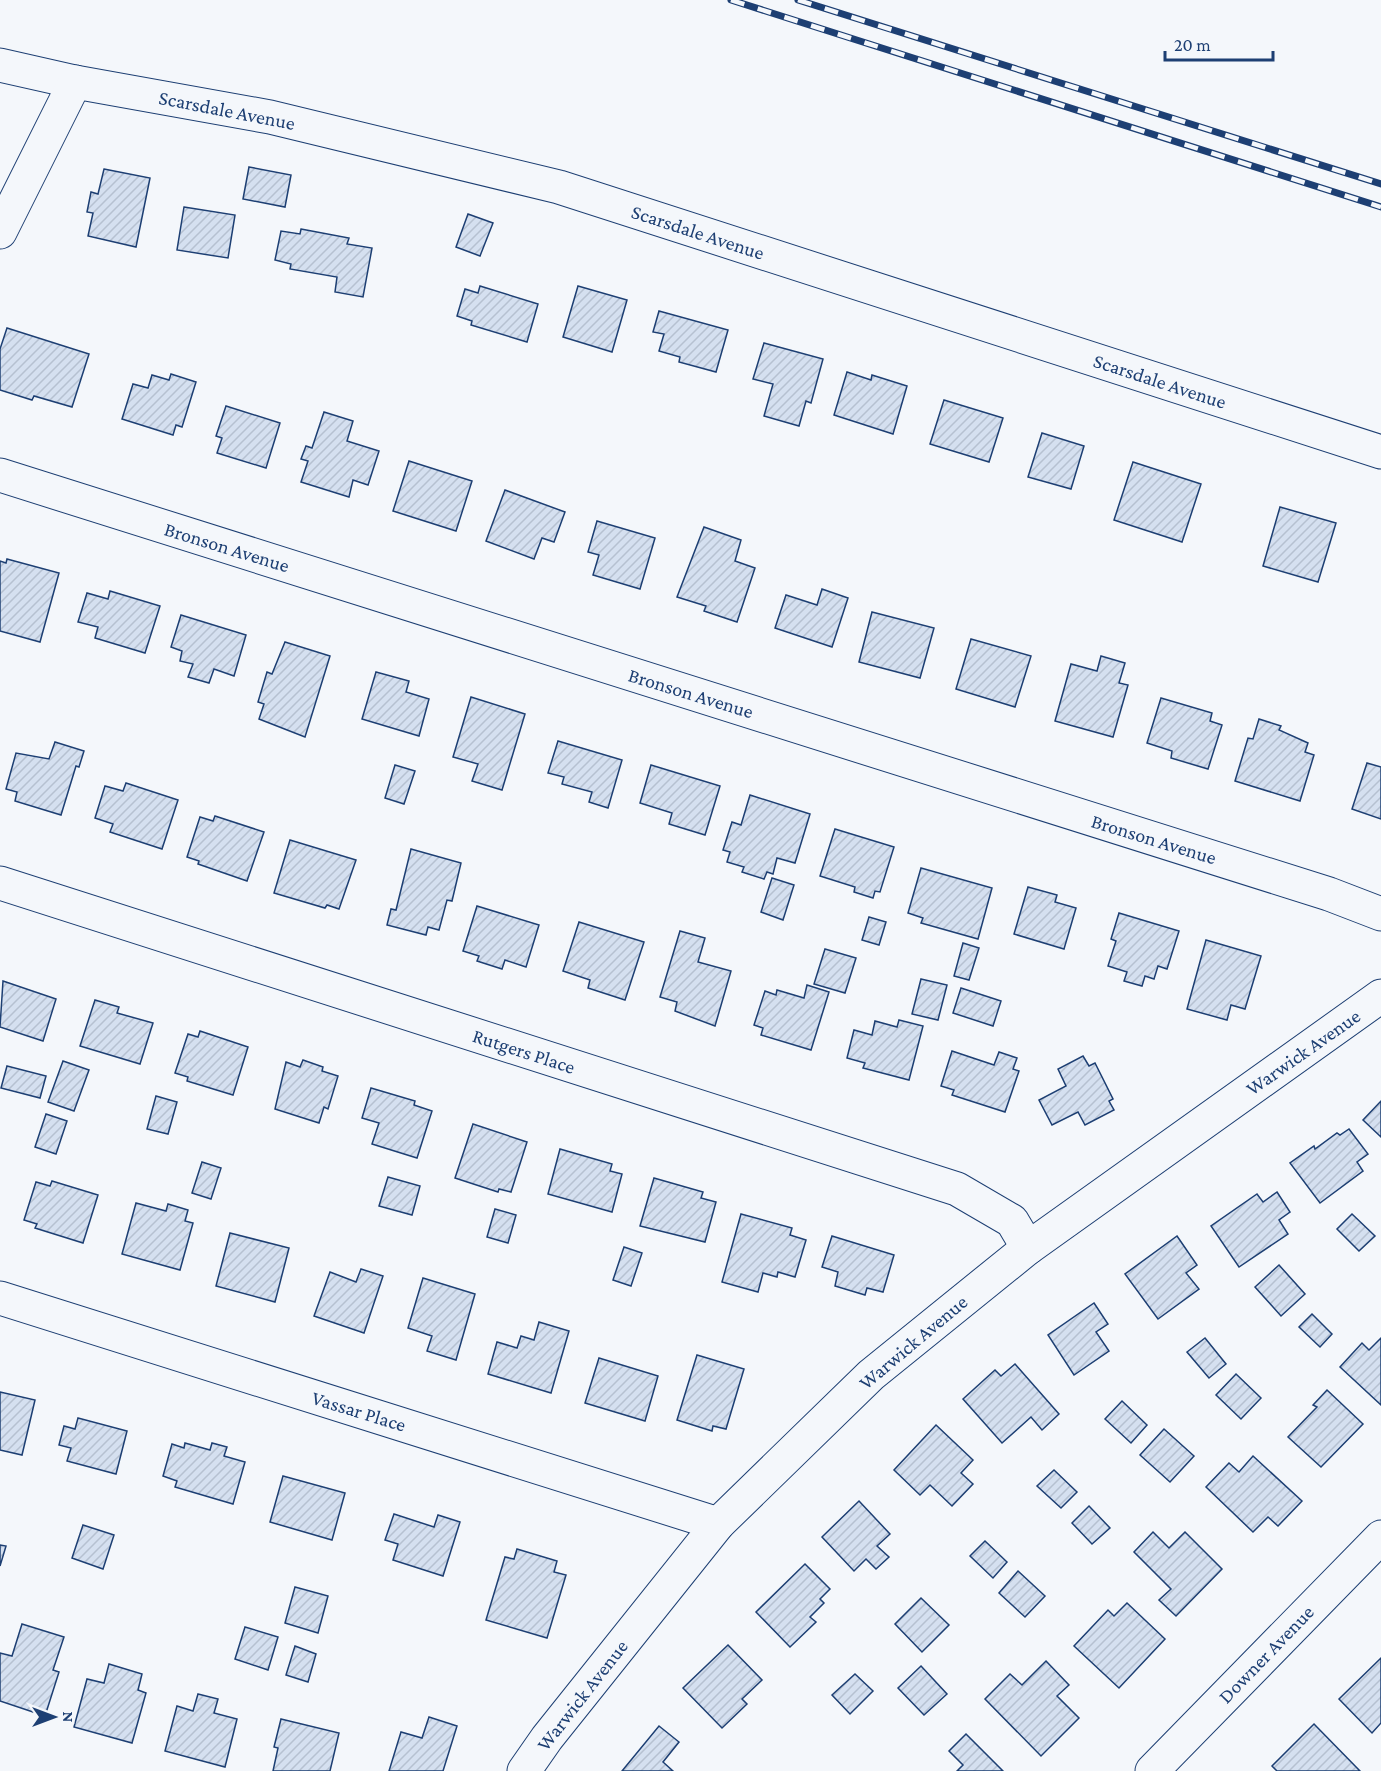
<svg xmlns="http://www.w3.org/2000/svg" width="1381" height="1771" viewBox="0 0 1381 1771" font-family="'Crimson Pro',serif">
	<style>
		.building { fill: url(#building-hatch); stroke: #1d3f73; stroke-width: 1.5 }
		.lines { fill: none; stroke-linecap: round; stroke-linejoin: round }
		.street-casing { stroke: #1d3f73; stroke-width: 35 }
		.street { stroke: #f4f7fb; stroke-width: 33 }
		.rail-casing { stroke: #1d3f73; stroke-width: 7 }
		.rail { stroke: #f4f7fb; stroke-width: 4.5; stroke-dasharray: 14; stroke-linecap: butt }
		.labels { text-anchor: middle; stroke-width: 4.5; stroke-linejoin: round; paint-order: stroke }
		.street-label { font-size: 20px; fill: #1d3f73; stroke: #f4f7fb }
	</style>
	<defs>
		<pattern id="building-hatch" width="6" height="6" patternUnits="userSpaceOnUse" patternTransform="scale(1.5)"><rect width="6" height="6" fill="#d5e0f0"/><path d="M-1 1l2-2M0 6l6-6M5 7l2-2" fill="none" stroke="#b6c1d1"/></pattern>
	</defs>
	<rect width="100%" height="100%" fill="#f4f7fb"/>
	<!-- building -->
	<g class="building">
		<polygon points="249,167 291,175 285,207 243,199"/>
		<polygon points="104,169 150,178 136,247 88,236 93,213 87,212 91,192 98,194"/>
		<polygon points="184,207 235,215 228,258 177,250"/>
		<polygon points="468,214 493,223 480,256 456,247"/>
		<polygon points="301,229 349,238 347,244 372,248 363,297 335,292 337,277 290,269 291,264 275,260 281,231 300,234"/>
		<polygon points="480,286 538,304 527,342 471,325 472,321 457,316 465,289 478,293"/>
		<polygon points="578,286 627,300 612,352 563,337"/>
		<polygon points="659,311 728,330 716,372 679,362 680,357 659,351 664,334 653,332"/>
		<polygon points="7,328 89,354 72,407 34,396 32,400 0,390 0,349"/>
		<polygon points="764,343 823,359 811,403 806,401 799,426 764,416 773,384 753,379"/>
		<polygon points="847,372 871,380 872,375 907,386 893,434 834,415"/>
		<polygon points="171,374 196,382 182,427 176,425 173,435 122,419 133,384 148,388 152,375 169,380"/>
		<polygon points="944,400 1003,418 989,462 930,444"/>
		<polygon points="226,406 280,423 266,468 217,453 222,438 216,436"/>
		<polygon points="324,412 353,421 347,441 379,451 368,485 353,480 349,497 301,482 308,461 301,459 306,446 312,448"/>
		<polygon points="1042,433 1084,446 1071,489 1028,477"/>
		<polygon points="409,461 472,481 456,531 393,511"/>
		<polygon points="1133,462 1201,484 1182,542 1114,520"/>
		<polygon points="505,490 565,512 554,542 542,538 534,559 486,541"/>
		<polygon points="1280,507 1336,523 1318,582 1263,566"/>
		<polygon points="597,521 655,538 640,589 593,575 599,555 588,552"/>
		<polygon points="704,527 741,540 735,561 755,568 737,622 704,611 706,606 677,597"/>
		<polygon points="7,559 59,573 40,642 0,631 0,561 6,563"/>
		<polygon points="822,589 848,598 832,647 775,628 786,595 817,605"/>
		<polygon points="110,591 160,606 145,653 95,638 98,627 78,622 87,593 108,599"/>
		<polygon points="872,612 934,628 920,678 859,662"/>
		<polygon points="181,615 246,635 234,676 214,669 209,683 188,677 193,664 180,661 182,651 171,647"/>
		<polygon points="971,639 1031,656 1015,707 956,689"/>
		<polygon points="285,642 330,656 305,737 259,719 264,704 258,702 267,672 272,674"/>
		<polygon points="1101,656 1125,663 1119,683 1128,685 1113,737 1055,721 1071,664 1097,671"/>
		<polygon points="376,672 409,681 406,692 429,699 419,736 362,719"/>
		<polygon points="471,697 525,714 502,790 472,781 478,764 453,757"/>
		<polygon points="1161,698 1212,713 1210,721 1222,725 1208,769 1171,758 1172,751 1147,743"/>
		<polygon points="1259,719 1281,726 1279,730 1308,743 1305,752 1314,755 1300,801 1235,781 1248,738 1253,739"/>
		<polygon points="558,741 622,760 608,808 589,802 592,792 562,784 564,777 548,773"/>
		<polygon points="55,742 84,751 79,767 76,766 61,815 15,801 17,792 6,789 16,753 49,759"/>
		<polygon points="1367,763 1381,767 1381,819 1352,809"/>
		<polygon points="395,765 415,771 404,804 385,798"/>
		<polygon points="651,765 720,786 705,835 669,824 672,813 640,803"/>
		<polygon points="126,783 178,800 162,849 110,832 113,824 95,818 105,786 123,791"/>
		<polygon points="750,795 810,814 795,863 777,858 773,874 767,872 764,879 742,872 744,867 727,862 730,852 723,850 732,822 741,825"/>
		<polygon points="215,816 264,832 247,881 198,864 199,861 187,857 200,817 213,821"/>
		<polygon points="835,829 894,847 880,892 875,891 873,898 854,892 855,887 820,876"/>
		<polygon points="290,840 356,860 339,909 327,905 325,908 274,893"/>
		<polygon points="411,849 461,863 452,901 447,900 439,930 428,927 426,935 387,925 391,909 396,910"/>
		<polygon points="921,868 992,888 978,939 921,923 923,918 908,913"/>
		<polygon points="772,878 794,885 783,920 761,912"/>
		<polygon points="1028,887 1057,895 1055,902 1076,908 1064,949 1014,934"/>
		<polygon points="477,906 539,925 526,967 505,960 502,969 477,961 479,956 463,951"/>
		<polygon points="1119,913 1179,931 1167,969 1158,966 1154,979 1145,976 1142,986 1124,981 1127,972 1108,966 1116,941 1111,939"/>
		<polygon points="869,917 886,922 879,945 862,940"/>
		<polygon points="579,922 644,942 625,1000 588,988 590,980 563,971"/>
		<polygon points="680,931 705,938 698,962 731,971 715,1026 675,1011 677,1002 660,997"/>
		<polygon points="1206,940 1261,956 1245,1009 1231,1005 1227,1020 1187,1009"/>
		<polygon points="963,943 979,948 969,980 954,976"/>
		<polygon points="825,949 856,958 845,993 814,984"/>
		<polygon points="921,979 947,985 938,1020 912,1014"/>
		<polygon points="3,981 56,999 43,1041 0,1027"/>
		<polygon points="807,985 829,992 811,1050 761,1035 763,1028 754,1025 765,991 776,995 777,990 804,998"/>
		<polygon points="961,988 1001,1001 993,1026 953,1013"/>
		<polygon points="95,1000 119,1007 117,1013 153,1023 140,1064 80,1046"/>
		<polygon points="899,1020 923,1026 909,1080 863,1068 865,1063 847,1058 854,1030 872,1035 875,1021 897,1027"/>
		<polygon points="200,1031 248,1047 233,1095 187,1081 188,1077 175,1073 188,1034 198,1037"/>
		<polygon points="952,1051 994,1065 999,1052 1017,1058 1013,1069 1019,1071 1005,1112 952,1095 954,1090 941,1086"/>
		<polygon points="1083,1056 1089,1066 1095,1063 1113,1099 1109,1101 1114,1110 1085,1125 1078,1112 1052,1125 1039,1100 1066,1086 1058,1069"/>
		<polygon points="303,1060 323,1067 322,1071 338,1076 328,1109 324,1107 319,1123 275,1109 286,1062 300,1067"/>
		<polygon points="63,1061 89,1070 74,1111 48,1102"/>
		<polygon points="7,1066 46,1076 40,1098 1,1088"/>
		<polygon points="371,1088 415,1101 414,1105 432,1111 417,1158 372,1144 379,1123 362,1118"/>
		<polygon points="156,1096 177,1102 168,1134 147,1129"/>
		<polygon points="1381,1101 1381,1137 1363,1120"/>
		<polygon points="46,1114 67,1121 56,1154 35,1147"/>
		<polygon points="473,1124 527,1142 511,1192 499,1189 498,1192 455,1178"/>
		<polygon points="1349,1129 1368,1154 1357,1162 1363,1171 1320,1203 1290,1163 1314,1146 1315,1149 1337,1133 1340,1135"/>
		<polygon points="560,1149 612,1164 610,1171 622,1174 612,1212 548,1194"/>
		<polygon points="202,1162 221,1168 211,1199 192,1193"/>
		<polygon points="388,1177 420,1186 412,1215 379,1206"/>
		<polygon points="654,1178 703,1192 701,1198 716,1202 705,1242 640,1226"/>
		<polygon points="52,1181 98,1195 83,1243 35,1228 37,1224 24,1220 36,1182 50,1186"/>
		<polygon points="1277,1192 1290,1212 1279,1220 1288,1234 1239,1267 1211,1226 1257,1194 1263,1202"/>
		<polygon points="136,1203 166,1211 168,1204 188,1210 185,1221 193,1223 180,1270 122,1254"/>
		<polygon points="495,1209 516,1215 508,1243 487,1237"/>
		<polygon points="741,1214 792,1228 790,1235 806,1240 795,1277 778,1272 777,1277 763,1273 758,1292 722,1282"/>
		<polygon points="1352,1214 1375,1236 1359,1251 1337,1229"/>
		<polygon points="230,1233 289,1248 275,1302 216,1286"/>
		<polygon points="832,1236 894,1255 883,1292 867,1288 865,1295 835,1286 838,1272 822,1267"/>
		<polygon points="1177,1236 1197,1265 1186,1273 1199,1289 1158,1319 1125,1274"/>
		<polygon points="624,1247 642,1253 631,1286 613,1280"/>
		<polygon points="1279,1265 1305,1294 1281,1316 1255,1287"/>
		<polygon points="361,1269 383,1276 364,1333 314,1316 330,1272 356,1282"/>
		<polygon points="423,1278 475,1294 456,1360 427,1351 432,1336 408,1328"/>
		<polygon points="1094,1303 1108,1324 1096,1332 1109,1351 1074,1375 1048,1335"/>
		<polygon points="1312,1314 1332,1334 1320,1347 1299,1327"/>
		<polygon points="539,1322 569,1331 551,1393 488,1374 497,1342 517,1348 521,1336 534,1340"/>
		<polygon points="1205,1338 1226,1364 1209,1378 1187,1352"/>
		<polygon points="1381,1338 1381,1405 1340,1367 1362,1343 1369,1350"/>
		<polygon points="697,1355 744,1369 726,1429 713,1426 712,1431 677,1420"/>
		<polygon points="599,1358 658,1376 645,1421 585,1403"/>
		<polygon points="1015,1364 1059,1414 1042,1430 1031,1417 1002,1443 963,1399 995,1370 1001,1376"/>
		<polygon points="1236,1374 1261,1398 1241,1419 1216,1395"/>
		<polygon points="1327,1390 1363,1424 1321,1467 1288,1437 1317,1407 1313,1405"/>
		<polygon points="0,1392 35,1400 22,1455 0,1450"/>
		<polygon points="1122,1401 1147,1425 1131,1443 1105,1419"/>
		<polygon points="78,1418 127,1431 116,1474 67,1461 71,1448 59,1445 64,1426 75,1429"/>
		<polygon points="936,1425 973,1460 961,1473 973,1484 952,1506 930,1485 920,1495 894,1470"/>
		<polygon points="1164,1429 1194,1456 1170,1482 1140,1455"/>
		<polygon points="185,1443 210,1450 212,1443 227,1447 224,1456 245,1462 233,1504 175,1487 177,1481 163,1476 172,1444 184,1448"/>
		<polygon points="1253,1456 1302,1501 1278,1526 1268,1517 1253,1532 1206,1487 1229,1463 1239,1472"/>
		<polygon points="1054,1470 1077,1492 1061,1508 1037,1486"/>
		<polygon points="283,1476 345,1493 332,1540 270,1522"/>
		<polygon points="859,1501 890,1534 877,1546 889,1557 876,1569 866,1559 854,1571 822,1537"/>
		<polygon points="1089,1506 1110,1528 1092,1544 1072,1523"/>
		<polygon points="394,1514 434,1527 438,1515 460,1522 443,1576 393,1560 398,1544 385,1540"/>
		<polygon points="83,1525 114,1535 103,1569 72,1558"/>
		<polygon points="1153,1532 1169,1548 1185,1532 1222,1569 1176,1616 1159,1600 1171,1589 1134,1552"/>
		<polygon points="985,1541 1007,1562 993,1578 970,1556"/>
		<polygon points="0,1545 6,1546 0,1566"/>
		<polygon points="517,1549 557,1561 554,1572 566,1575 547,1638 486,1620 505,1557 514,1559"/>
		<polygon points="805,1564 830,1589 820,1599 824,1603 810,1617 816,1622 790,1647 756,1612"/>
		<polygon points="1018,1571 1045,1596 1025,1617 999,1593"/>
		<polygon points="295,1587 328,1596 318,1633 285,1623"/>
		<polygon points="921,1598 949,1625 922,1652 895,1624"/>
		<polygon points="1127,1603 1165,1639 1119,1688 1074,1646 1108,1610 1114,1616"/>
		<polygon points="22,1624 64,1637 53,1670 59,1672 45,1716 0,1701 0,1653 12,1656"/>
		<polygon points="245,1627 278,1637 268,1670 235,1659"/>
		<polygon points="728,1645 762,1680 742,1699 747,1704 722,1728 683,1688"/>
		<polygon points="295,1646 316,1654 308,1682 286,1675"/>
		<polygon points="1381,1658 1381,1723 1372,1733 1339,1699"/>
		<polygon points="1046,1661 1069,1685 1057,1696 1079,1718 1041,1756 985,1699 1010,1674 1022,1685"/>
		<polygon points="109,1664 142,1674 138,1690 146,1693 132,1743 74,1727 87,1679 104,1683"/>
		<polygon points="921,1666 947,1694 924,1715 898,1688"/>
		<polygon points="855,1674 873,1691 850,1714 832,1695"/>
		<polygon points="198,1694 218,1699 214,1713 237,1719 225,1767 165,1751 177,1706 193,1711"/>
		<polygon points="429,1717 457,1726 443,1771 389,1771 401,1732 422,1738"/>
		<polygon points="281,1719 339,1733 330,1771 273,1771 278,1748 274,1747"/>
		<polygon points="1314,1724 1360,1771 1277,1771 1272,1766"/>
		<polygon points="659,1726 679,1742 663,1762 673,1771 622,1771"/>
		<polygon points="966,1734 1003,1771 957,1771 963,1765 949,1751"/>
	</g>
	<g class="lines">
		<defs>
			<g id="street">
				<polyline points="0,65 75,82 270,117 559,187 1381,452"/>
				<polyline points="0,232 75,82"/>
				<polyline points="0,475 1329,894 1381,914"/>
				<polyline points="0,883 957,1189 1012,1221 1028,1248"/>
				<polyline points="0,1298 718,1524"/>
				<polyline points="524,1771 547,1738 718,1524 871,1375 1028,1248 1381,996"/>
				<polyline points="1152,1771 1381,1537"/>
			</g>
		</defs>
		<!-- street casing -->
		<use href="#street" class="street-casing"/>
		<!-- street -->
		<use href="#street" class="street"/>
		<defs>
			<g id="rail">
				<polyline points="731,0 1381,207"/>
				<polyline points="798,0 1381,184"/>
			</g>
		</defs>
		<!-- rail casing -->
		<use href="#rail" class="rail-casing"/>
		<!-- rail -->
		<use href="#rail" class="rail"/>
	</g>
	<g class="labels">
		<!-- street labels -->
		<g class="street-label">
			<text transform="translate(227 110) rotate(11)" y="7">Scarsdale Avenue</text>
			<text transform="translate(698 232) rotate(18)" y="7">Scarsdale Avenue</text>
			<text transform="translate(1160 381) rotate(18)" y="7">Scarsdale Avenue</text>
			<text transform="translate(227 547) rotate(17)" y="7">Bronson Avenue</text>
			<text transform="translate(691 693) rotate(17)" y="7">Bronson Avenue</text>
			<text transform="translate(1154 839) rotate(17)" y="7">Bronson Avenue</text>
			<text transform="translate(524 1051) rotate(18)" y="7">Rutgers Place</text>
			<text transform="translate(1303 1052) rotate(-35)" y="7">Warwick Avenue</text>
			<text transform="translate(913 1342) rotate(-40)" y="7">Warwick Avenue</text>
			<text transform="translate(359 1411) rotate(17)" y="7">Vassar Place</text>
			<text transform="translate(1266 1654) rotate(-46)" y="7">Downer Avenue</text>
			<text transform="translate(582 1695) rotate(-52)" y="7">Warwick Avenue</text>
		</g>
	</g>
	<!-- north arrow -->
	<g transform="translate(54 1717) rotate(90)" stroke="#f4f7fb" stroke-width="4.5" paint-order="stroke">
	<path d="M0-4.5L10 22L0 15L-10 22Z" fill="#1d3f73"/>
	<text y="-9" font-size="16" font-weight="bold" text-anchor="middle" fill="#1d3f73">N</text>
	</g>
	<!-- scale -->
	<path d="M1165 51v9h108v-9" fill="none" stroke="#1d3f73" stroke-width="3"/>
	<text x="1174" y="51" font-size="18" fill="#1d3f73" stroke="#f4f7fb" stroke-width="4.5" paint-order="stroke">20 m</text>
</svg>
